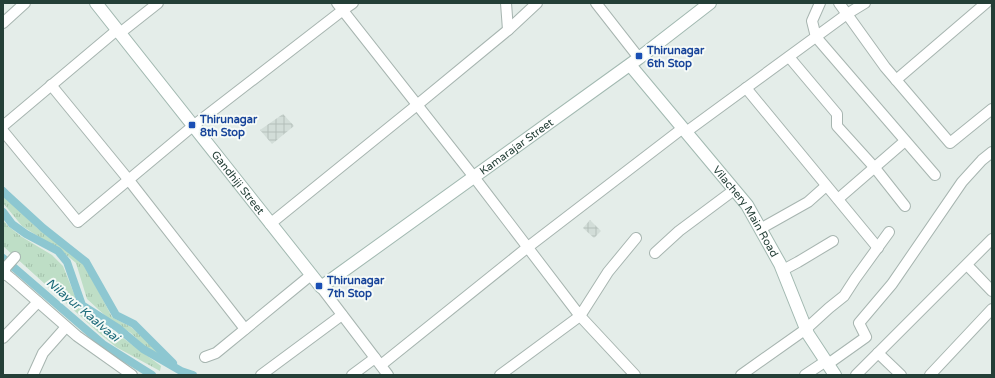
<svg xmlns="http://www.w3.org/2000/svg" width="995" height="378" viewBox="0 0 995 378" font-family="'Varela Round',sans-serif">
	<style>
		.industrial { fill: url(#industrial-grid) }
		.grass { fill: url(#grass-tufts) }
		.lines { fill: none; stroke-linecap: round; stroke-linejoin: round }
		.canal { stroke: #8dc7d1; stroke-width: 8 }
		.street-casing { stroke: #a7b5b0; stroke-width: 12 }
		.secondary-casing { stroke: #a2b9b1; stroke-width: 14 }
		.street { stroke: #fff; stroke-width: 10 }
		.secondary { stroke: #fff; stroke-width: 12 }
		.transit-dot { fill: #1a4fb4; stroke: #f5faf7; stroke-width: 1.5 }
		.labels { text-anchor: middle; stroke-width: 4; stroke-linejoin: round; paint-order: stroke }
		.transit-label { font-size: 11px; font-weight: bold; fill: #164399; stroke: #f5faf7; text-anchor: start }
		.street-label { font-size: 11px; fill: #243f37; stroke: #f5faf7 }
		.water-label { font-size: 12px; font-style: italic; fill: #1e6b7a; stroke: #f5faf7 }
	</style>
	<defs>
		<pattern id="industrial-grid" width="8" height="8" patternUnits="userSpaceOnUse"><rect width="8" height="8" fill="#d2ddd8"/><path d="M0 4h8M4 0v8" fill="none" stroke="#b4bfba"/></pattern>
		<pattern id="grass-tufts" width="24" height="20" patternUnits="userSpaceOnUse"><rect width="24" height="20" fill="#bedec6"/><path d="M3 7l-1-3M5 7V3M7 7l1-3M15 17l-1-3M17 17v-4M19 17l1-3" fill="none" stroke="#a3c0ab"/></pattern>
	</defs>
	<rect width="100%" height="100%" fill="#e4ede9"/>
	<!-- industrial -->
	<g class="industrial">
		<polygon points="283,114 294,126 272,144 260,130"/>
		<polygon points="590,220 601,231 594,238 583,228"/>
	</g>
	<!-- grass -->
	<g class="grass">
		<polygon points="3,195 37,228 84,264 112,317 131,327 158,351 159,355 153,353 144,346 131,333 110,320 87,299 76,263 64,253 22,226 3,203"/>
		<polygon points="3,220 8,226 22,237 52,255 63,266 80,309 108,327 161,366 160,371 116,347 99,333 3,246"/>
	</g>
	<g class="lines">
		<!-- canal -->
		<g class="canal">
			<polyline points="3,191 7,195 43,228 86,262 116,315 134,324 173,363"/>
			<polyline points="3,212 12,224 26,234 58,251 67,262 82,305 118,328 143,349 181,371 193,375"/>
			<polyline points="3,258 104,345 152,375"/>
		</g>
		<defs>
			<g id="street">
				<polyline points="337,3 474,177 580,316 608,272 636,238"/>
				<polyline points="596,3 639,58"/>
				<polyline points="820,3 812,21 816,37 935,175"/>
				<polyline points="839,3 885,67 950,143 992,109"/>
				<polyline points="3,23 25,3"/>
				<polyline points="508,30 537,3"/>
				<polyline points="120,33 158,3"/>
				<polyline points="789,57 837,114 837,126 875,168 905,206"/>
				<polyline points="896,80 986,3"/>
				<polyline points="51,85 128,179 245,329"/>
				<polyline points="746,88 878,248"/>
				<polyline points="3,126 117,30"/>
				<polyline points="3,131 78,222 193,126 343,10 353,3"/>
				<polyline points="686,132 847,14 865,3"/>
				<polyline points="838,199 905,141"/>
				<polyline points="270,224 417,105 508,30 506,3"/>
				<polyline points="760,229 808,202 826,186"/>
				<polyline points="655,253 679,231 734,190"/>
				<polyline points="967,265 992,291"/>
				<polyline points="783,270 798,262 833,241"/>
				<polyline points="3,272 13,280 77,336 132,375"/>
				<polyline points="3,275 4,273 6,267 15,257"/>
				<polyline points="321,287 388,375"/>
				<polyline points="3,338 38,302"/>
				<polyline points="878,353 901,375"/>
				<polyline points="205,357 216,353 311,275"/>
				<polyline points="828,364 866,337 859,323 892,284 962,182 982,160 992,152"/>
				<polyline points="381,365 528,247 683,128"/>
				<polyline points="33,375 43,353 66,327"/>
				<polyline points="261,375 342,315"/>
				<polyline points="352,375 375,358"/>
				<polyline points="500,375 580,316 635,375"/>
				<polyline points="741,375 806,329 829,308 844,296 855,279 889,232"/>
				<polyline points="805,375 826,361"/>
				<polyline points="856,375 992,239"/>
				<polyline points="930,375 992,309"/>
			</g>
			<g id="secondary">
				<path id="s1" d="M96 3 321 287 639 58 710 3"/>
				<path id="s2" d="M630 65 747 205 780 264 808 334 835 375"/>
			</g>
		</defs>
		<!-- street casing -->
		<use href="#street" class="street-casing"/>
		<!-- secondary casing -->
		<use href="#secondary" class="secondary-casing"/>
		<!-- street -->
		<use href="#street" class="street"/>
		<!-- secondary -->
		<use href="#secondary" class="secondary"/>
	</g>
	<!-- markers -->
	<g class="transit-dot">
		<rect x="635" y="52" width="8" height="8" rx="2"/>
		<rect x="188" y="121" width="8" height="8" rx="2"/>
		<rect x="315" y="282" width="8" height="8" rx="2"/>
	</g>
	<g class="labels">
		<!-- transit labels -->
		<g class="transit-label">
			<text x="647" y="54">Thirunagar<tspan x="647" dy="13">6th Stop</tspan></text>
			<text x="200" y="123">Thirunagar<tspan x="200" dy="13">8th Stop</tspan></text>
			<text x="327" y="284">Thirunagar<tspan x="327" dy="13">7th Stop</tspan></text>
		</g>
		<!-- street labels -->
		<g class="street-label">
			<text dy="4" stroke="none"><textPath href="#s1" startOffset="603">Kamarajar Street</textPath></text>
			<text dy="4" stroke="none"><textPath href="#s1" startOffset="229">Gandhiji Street</textPath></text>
			<text dy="4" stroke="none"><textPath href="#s2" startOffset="187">Vilachery Main Road</textPath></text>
		</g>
		<!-- water labels -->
		<g class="water-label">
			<text transform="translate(83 310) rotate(40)" y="4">Nilayur Kaalvaai</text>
		</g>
	</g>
	<!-- border -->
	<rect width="995" height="378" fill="none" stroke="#243f37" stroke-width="8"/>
</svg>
